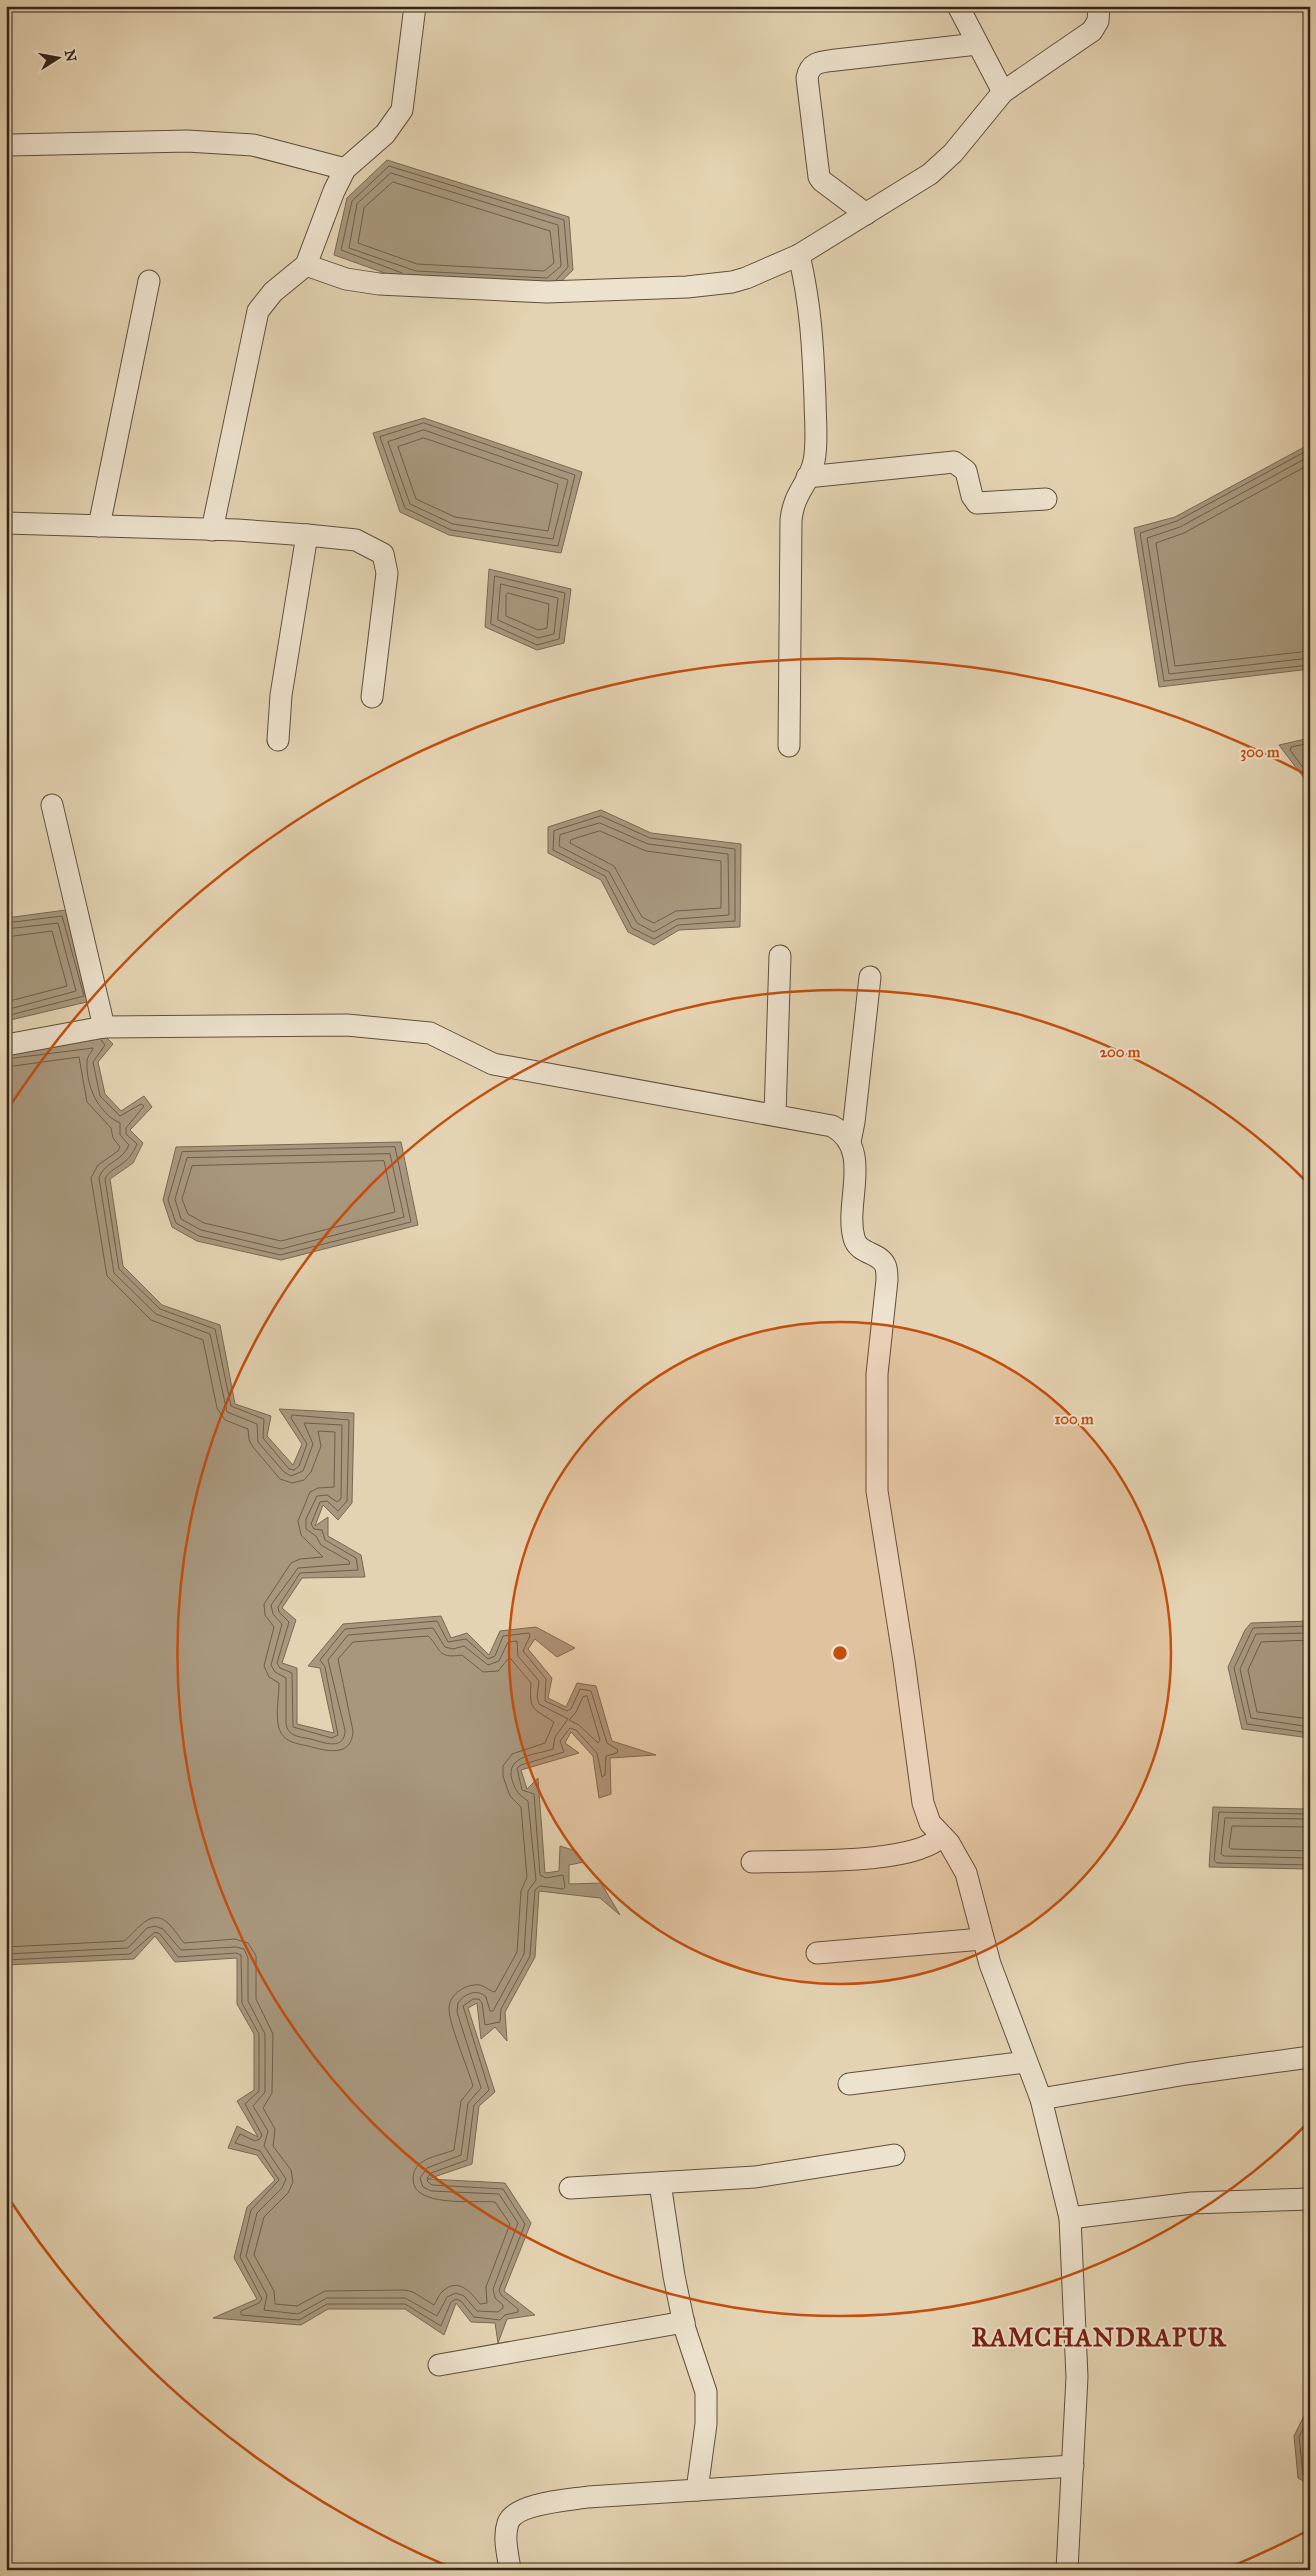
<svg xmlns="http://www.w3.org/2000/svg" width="1316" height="2576" viewBox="0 0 1316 2576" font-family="'IM FELL Great Primer',serif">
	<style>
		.water { fill: #a8977d; stroke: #796953 }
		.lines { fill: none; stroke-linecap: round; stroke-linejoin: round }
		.shore { stroke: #6e5d49; stroke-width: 1 }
		.minor-casing { stroke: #5f4f3c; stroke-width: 23 }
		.minor { stroke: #ede2cd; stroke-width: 21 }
		.ring { fill: none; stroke: #c44e0e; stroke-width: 2.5 }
		.labels { text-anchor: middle; stroke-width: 4; stroke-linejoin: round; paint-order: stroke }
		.district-label { font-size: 25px; font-weight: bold; letter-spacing: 1px; fill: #7a1f14; stroke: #ede2cd }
		.centre { fill: #c44e0e; stroke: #ede2cd; stroke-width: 2.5 }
		.ring-label { font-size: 15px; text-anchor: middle; font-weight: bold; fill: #c44e0e; stroke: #ede2cd; stroke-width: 4; stroke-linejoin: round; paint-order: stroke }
	</style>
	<rect width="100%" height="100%" fill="#e4d3b2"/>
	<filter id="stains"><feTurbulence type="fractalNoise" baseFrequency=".004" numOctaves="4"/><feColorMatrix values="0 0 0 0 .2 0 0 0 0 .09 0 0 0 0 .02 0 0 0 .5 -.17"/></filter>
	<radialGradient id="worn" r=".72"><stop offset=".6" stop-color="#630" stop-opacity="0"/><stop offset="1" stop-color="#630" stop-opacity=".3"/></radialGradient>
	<!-- water -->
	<g class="water">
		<polygon points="387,160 569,217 573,270 552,290 413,283 334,255 347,198"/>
		<polygon points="424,418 582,472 561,553 449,535 400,512 373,433"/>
		<polygon points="1310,444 1310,669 1159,687 1134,528 1175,517"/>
		<polygon points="489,569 571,589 564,643 537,650 485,627"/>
		<polygon points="1310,738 1310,786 1279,745"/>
		<polygon points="601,810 651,833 741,844 740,927 679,930 654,945 628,932 601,880 548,853 548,827"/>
		<polygon points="66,910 91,1001 6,1021 6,918"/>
		<polygon points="102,1033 113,1044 98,1062 105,1094 121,1111 144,1096 152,1107 130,1130 143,1143 133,1163 110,1179 123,1266 162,1305 220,1325 235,1404 271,1416 267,1436 293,1465 302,1444 279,1409 354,1413 352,1503 338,1520 323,1505 315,1526 328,1517 328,1536 361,1555 365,1577 302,1578 282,1608 296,1620 282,1663 297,1668 297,1724 334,1733 320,1668 308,1666 343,1624 441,1616 451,1638 467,1633 489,1655 500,1631 536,1627 575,1648 557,1657 535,1639 528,1649 552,1678 548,1698 566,1707 577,1683 596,1686 612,1741 656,1755 610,1758 611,1794 599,1798 593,1756 571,1732 565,1743 579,1753 521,1770 527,1789 538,1778 545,1873 559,1871 560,1846 576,1851 584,1862 569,1865 569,1884 601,1883 620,1915 600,1898 539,1891 535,1957 505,2012 507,2041 495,2027 481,2039 477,2003 468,2008 495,2092 479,2106 472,2164 428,2179 505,2183 531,2223 504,2291 535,2315 507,2319 498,2343 495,2323 471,2322 456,2303 444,2335 405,2309 328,2309 301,2325 213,2318 257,2299 234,2258 247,2207 275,2180 257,2155 228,2148 237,2126 258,2137 237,2101 254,2090 254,2034 237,2004 237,1958 175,1962 155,1936 134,1959 6,1965 6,1048"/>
		<polygon points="401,1142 418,1225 281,1260 197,1241 172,1227 163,1200 176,1147"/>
		<polygon points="1310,1621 1310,1738 1242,1729 1228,1667 1245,1630 1251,1623"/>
		<polygon points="1310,1805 1310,1869 1209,1867 1213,1807 1306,1809"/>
		<polygon points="1310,2404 1310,2485 1298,2478 1294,2436"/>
	</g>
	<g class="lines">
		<!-- shore -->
		<g class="shore">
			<polygon points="391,173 558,225 561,266 547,278 416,271 349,248 357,204"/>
			<polygon points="393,182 550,231 554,263 544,271 417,264 358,243 364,208"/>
			<polyline points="402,273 341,250 352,201 389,166 564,220 568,267 556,280"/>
			<polygon points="424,423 575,475 558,546 451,530 405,508 380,437"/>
			<polygon points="424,430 568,480 553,539 453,524 410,504 388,442"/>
			<polygon points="424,438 558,484 548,531 455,517 416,499 398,447"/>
			<polyline points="1310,449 1177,521 1140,533 1164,681 1310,665"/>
			<polyline points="1310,456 1180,527 1147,538 1169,674 1310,658"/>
			<polyline points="1310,464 1184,533 1156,543 1175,666 1310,651"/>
			<polygon points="495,576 565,593 559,639 537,645 491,624"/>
			<polygon points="501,584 558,598 554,634 538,638 498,620"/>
			<polygon points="508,593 549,604 547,628 538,630 506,616 506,595"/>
			<polyline points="1310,743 1291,747 1290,750 1310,777"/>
			<polygon points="601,816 650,838 735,849 735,921 678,925 654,939 632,928 605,876 553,850 554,831"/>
			<polygon points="600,823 648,844 728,854 729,915 677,919 654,932 637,923 609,872 559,846 560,835"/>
			<polygon points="600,831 646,851 721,861 721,908 676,911 654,923 642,917 614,866 570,843 571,840"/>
			<polyline points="6,923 62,916 84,996 6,1016"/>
			<polyline points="6,929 58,923 76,991 6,1010"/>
			<polyline points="6,937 52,931 67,986 6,1002"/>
			<path d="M6 1059 93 1048C92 1052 87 1056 87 1062 86 1086 98 1113 120 1123V1135L129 1145C123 1161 103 1163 99 1178L114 1273 156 1314 210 1334 227 1412 257 1424 258 1442 284 1472 291 1476 303 1471 313 1444 304 1423 342 1425 341 1499 337 1502 327 1495 317 1496 306 1519V1529L316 1536 321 1545 349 1561 350 1564 298 1568 271 1605 273 1614 282 1624 271 1665 275 1672 286 1678V1724C287 1728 288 1731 292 1734 297 1737 305 1738 311 1739 324 1743 345 1751 345 1730L328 1660 348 1635 433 1628 445 1647 453 1649 464 1646 488 1665 499 1661 508 1642 517 1641 518 1656 539 1681 537 1697 539 1704 568 1719 555 1737 553 1749C536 1755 505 1755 512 1780 516 1792 519 1795 528 1801L536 1880 528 1891 524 1954 493 2011H490L486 1997C477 1988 464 1994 458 2003L457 2012 481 2088 468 2103 461 2155 427 2168 420 2178 423 2187 431 2191 499 2194 518 2223 493 2289 495 2298 503 2305V2308L498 2312 477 2311 464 2296 456 2293 447 2297 437 2316 405 2298H327L298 2314 264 2310 267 2295 246 2256 257 2213 282 2188 286 2179 264 2146 268 2131 253 2106 265 2092V2034L248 2001V1958L244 1949 236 1947 181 1950 163 1929 155 1926 147 1928 128 1948 6 1954"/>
			<path d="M6 1067 79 1057 87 1102 111 1128 113 1138 120 1147 118 1151 98 1165 91 1178 107 1276 151 1320 203 1340 217 1408 225 1420 248 1429 249 1440 253 1447 280 1479 292 1483 304 1480 311 1472 321 1446 318 1431 335 1432 334 1487 318 1488 310 1492 298 1521 301 1535 323 1557 300 1559 291 1563 264 1604 265 1615 274 1627 264 1666 269 1677 279 1683C279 1698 274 1721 281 1733 287 1743 299 1744 308 1746 326 1751 352 1758 353 1731L338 1659 353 1642 428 1636C442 1649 436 1659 462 1655L483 1672 498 1671 508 1659H511L531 1683C529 1711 533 1708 554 1722L545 1743 512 1754 503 1766V1776L510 1796 521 1807 527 1877 521 1891 517 1952 495 1992C488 1991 483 1983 474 1985 463 1986 450 1995 449 2007 448 2022 468 2068 473 2086L461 2101 454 2150C444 2154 431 2156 422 2162 416 2166 413 2172 413 2179 413 2208 474 2200 495 2202L510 2224 486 2287 487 2303 480 2304C471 2292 458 2277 443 2291 438 2295 437 2301 434 2305L413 2292 405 2290 325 2291 297 2306 275 2304 274 2291 254 2255 264 2217 288 2193 293 2182 291 2170 273 2146 275 2129 263 2108 272 2093 273 2034 256 1999V1956L248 1943 235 1939 184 1943C179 1937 175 1930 169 1924 151 1906 137 1931 124 1941L6 1947"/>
			<polygon points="395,1147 411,1222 280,1255 199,1236 176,1223 168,1200 182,1152"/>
			<polygon points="390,1154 404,1217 281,1249 201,1230 181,1219 175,1199 187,1158"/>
			<polygon points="384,1161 395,1212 281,1241 204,1223 188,1214 182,1199 192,1166"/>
			<polyline points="1310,1626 1253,1628 1234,1668 1247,1724 1310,1733"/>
			<polyline points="1310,1633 1256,1634 1240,1669 1251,1718 1310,1727"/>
			<polyline points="1310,1640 1261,1642 1248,1670 1257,1712 1310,1719"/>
			<polygon points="587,1696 600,1740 598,1743 579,1725 569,1720 576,1712 583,1697"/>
			<polyline points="1310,1812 1305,1814 1219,1812 1214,1860 1217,1863 1310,1865"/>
			<polyline points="1310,1819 1225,1818 1221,1854 1224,1856 1310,1858"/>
			<polyline points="1310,1827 1232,1826 1229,1847 1231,1849 1310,1851"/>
			<path d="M6 1960 130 1954 155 1932 160 1934 178 1957 236 1953 241 1955 242 2003 259 2034V2091L245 2104 262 2135 260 2139 255 2141 240 2134 235 2143 260 2151 279 2180 251 2210 240 2257 262 2299 259 2303 241 2311V2315L299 2320 327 2304H405L441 2326 451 2302 456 2299 461 2301 474 2317 500 2320 505 2315 518 2312V2309L501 2295 499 2290 525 2224 503 2189 432 2185 428 2182 427 2178 431 2173 467 2160 474 2105 489 2090 463 2006 473 1999H479L482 2003 485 2025 500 2022 501 2009 530 1956 535 1890 540 1886 563 1889 565 1887 563 1875 546 1878 540 1875 534 1794 522 1790 517 1768 521 1765 564 1752 560 1741 570 1728 576 1730 597 1753 602 1777 605 1775 606 1756 617 1753 618 1750 607 1743 591 1691 580 1689 571 1709 567 1711 545 1701 546 1679 523 1651 530 1636 529 1633 503 1636 495 1656 488 1659 466 1639 448 1642 437 1621 345 1629 320 1660 325 1667 338 1735 332 1738 293 1727 292 1673 280 1668 277 1663 289 1622 279 1612 278 1607 300 1573 358 1570 356 1558 325 1540 322 1530 314 1529 311 1524 320 1502 327 1501 338 1511 347 1501 349 1420 292 1415 291 1418 307 1444 299 1466 294 1470 289 1469 263 1438 264 1419 231 1406 215 1329 160 1309 119 1269 105 1179C111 1166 128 1167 137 1144L126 1134V1128L144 1106 141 1104 120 1116 100 1096 93 1062 105 1045 101 1040"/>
			<polyline points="1310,2415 1299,2437 1303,2474 1310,2479"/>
		</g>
		<defs>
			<g id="minor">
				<polyline points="958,6 1003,92"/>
				<polyline points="10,145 187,141 253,145 345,169"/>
				<path d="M866 214 822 181 819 177 807 78C810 61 822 62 836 60L977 44"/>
				<polyline points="306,265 346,279 379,284 547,292 687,287 732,282 746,278 799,255 930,174 953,153 1003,92 1092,31 1098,21 1099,6"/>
				<polyline points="807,477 954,462 966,471 972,496 977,503 1046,499"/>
				<polyline points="6,523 237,530 307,535 356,540 383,554 387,573 372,697"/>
				<polyline points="99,526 149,281"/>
				<polyline points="212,530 258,311 273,292 306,265 334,191 345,169 385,134 402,110 415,6"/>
				<polyline points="278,740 281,695 307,535"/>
				<path d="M789 746 791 520C794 491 810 483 814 461 818 441 815 419 815 399 813 348 811 306 799 255"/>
				<polyline points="52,805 104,1027"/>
				<path d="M6 1045 104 1027 347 1025 430 1033 493 1064 832 1126C874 1149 844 1201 854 1238 858 1254 879 1252 885 1265 887 1269 887 1275 887 1280L877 1374V1491L904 1661 923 1803 930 1823 949 1843 966 1873 990 1964 1041 2099 1070 2218 1077 2377 1067 2570"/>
				<polyline points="775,1115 780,956"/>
				<polyline points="850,1142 854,1122 870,977"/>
				<path d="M752 1862C796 1860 913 1866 942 1836"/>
				<polyline points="817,1953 982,1939"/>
				<polyline points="849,2084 1026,2062"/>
				<polyline points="1041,2099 1186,2074 1310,2057"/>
				<polyline points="660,2183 674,2276 685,2329 706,2392 706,2424 697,2490"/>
				<polyline points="570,2188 755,2177 894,2155"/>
				<polyline points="1070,2218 1192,2203 1310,2199"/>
				<polyline points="439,2365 684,2322"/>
				<path d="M510 2570C508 2554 503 2538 508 2523 515 2503 569 2500 588 2497L1073 2466"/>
			</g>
		</defs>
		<!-- minor casing -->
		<use href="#minor" class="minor-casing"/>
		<!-- minor -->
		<use href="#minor" class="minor"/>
	</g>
	<!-- distance rings -->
	<circle cx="840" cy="1653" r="331" fill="#c44e0e" fill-opacity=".12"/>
	<g class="ring">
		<circle cx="840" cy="1653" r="331"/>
		<path d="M1309 2122A663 663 0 1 1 1309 1184"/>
		<path d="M1307 2531A994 994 0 0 1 1228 2568M452 2568A994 994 0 0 1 6 2194M6 1112A994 994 0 0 1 1307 775"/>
	</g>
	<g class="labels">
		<!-- district labels -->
		<g class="district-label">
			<text x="1099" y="2346">RAMCHANDRAPUR</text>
		</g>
	</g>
	<circle cx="840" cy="1653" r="8" class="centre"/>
	<g class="ring-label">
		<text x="1260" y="757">300 m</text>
		<text x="1120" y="1057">200 m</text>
		<text x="1074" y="1424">100 m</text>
	</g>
	<!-- margin -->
	<rect width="1316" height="2576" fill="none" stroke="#e4d3b2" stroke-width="25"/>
	<rect x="8" y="8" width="1301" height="2561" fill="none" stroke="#332315" stroke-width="2.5"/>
	<rect x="12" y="12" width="1291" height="2551" fill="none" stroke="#332315"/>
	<!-- north arrow -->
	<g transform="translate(58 58) rotate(79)" stroke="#ede2cd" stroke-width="4" paint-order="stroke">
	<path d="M0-4L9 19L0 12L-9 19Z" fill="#332315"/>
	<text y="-8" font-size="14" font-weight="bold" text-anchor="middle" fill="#332315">N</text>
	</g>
	<rect width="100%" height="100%" filter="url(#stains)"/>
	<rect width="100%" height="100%" fill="url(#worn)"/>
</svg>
